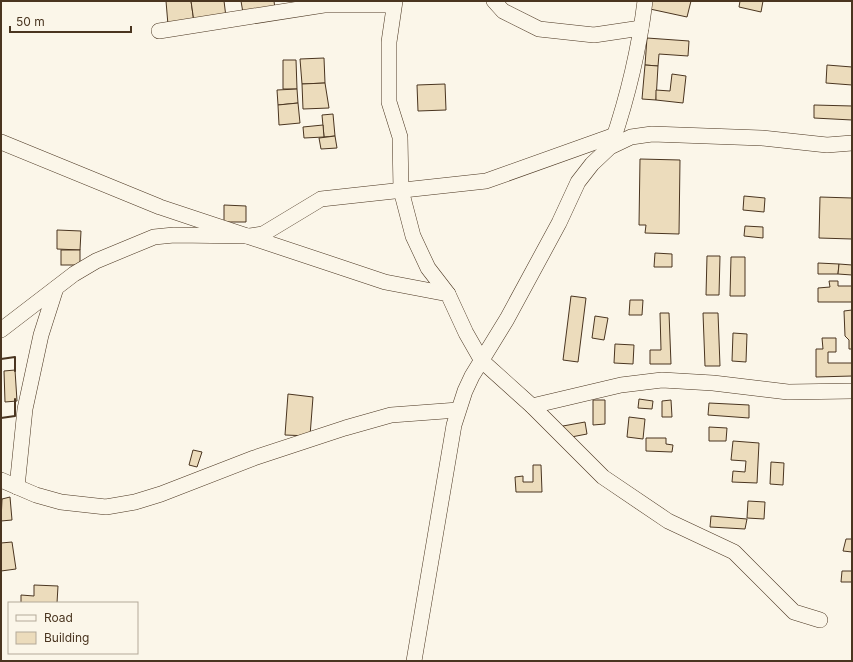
<svg xmlns="http://www.w3.org/2000/svg" width="853" height="662" viewBox="0 0 853 662" font-family="Inter,sans-serif">
	<style>
		.building { fill: #ecdcbc; stroke: #4a3520 }
		.lines { fill: none; stroke-linecap: round; stroke-linejoin: round }
		.minor-casing { stroke: #4a3520; stroke-width: 16 }
		.minor { stroke: #fbf6e9; stroke-width: 15 }
		.wall { stroke: #4a3520; stroke-width: 2 }
	</style>
	<rect width="100%" height="100%" fill="#fbf6e9"/>
	<!-- building -->
	<g class="building">
		<polygon points="166,1 191,1 194,22 168,25"/>
		<polygon points="191,1 224,1 226,17 194,22"/>
		<polygon points="241,1 274,1 275,9 243,13"/>
		<polygon points="652,1 691,1 687,17 650,9"/>
		<polygon points="740,1 763,1 761,12 739,7"/>
		<polygon points="647,38 689,41 688,56 659,54 658,66 645,65"/>
		<polygon points="324,58 325,83 302,84 300,59"/>
		<polygon points="283,60 296,60 297,89 283,89"/>
		<polygon points="645,65 658,66 656,100 642,99"/>
		<polygon points="827,65 852,67 852,85 826,83"/>
		<polygon points="672,74 686,76 683,103 656,100 656,90 670,91"/>
		<polygon points="325,83 329,108 303,109 302,84"/>
		<polygon points="445,84 446,110 418,111 417,85"/>
		<polygon points="297,89 298,103 278,105 277,90"/>
		<polygon points="298,103 300,123 279,125 278,105"/>
		<polygon points="814,105 852,106 852,120 814,118"/>
		<polygon points="333,114 335,136 324,137 322,115"/>
		<polygon points="323,125 324,137 304,138 303,127"/>
		<polygon points="335,136 337,148 321,149 319,138"/>
		<polygon points="640,159 680,160 679,234 645,233 646,225 639,225"/>
		<polygon points="744,196 765,198 764,212 743,210"/>
		<polygon points="820,197 852,198 852,239 819,238"/>
		<polygon points="224,205 246,206 246,222 224,222"/>
		<polygon points="745,226 763,227 763,238 744,236"/>
		<polygon points="57,230 81,231 80,250 57,249"/>
		<rect x="61" y="250" width="19" height="15"/>
		<polygon points="655,253 672,254 672,267 654,267"/>
		<polygon points="707,256 720,256 719,295 706,295"/>
		<polygon points="731,257 745,257 745,296 730,296"/>
		<polygon points="818,263 839,264 838,274 818,274"/>
		<polygon points="839,264 852,265 852,275 838,274"/>
		<polygon points="829,281 838,281 838,286 852,286 852,302 818,302 818,288 830,287"/>
		<polygon points="571,296 586,298 578,362 563,360"/>
		<polygon points="630,300 643,300 642,315 629,315"/>
		<polygon points="852,310 852,349 849,349 849,340 845,336 844,311"/>
		<polygon points="660,313 669,313 671,364 650,364 650,350 661,350"/>
		<polygon points="703,313 718,313 720,366 705,366"/>
		<polygon points="595,316 608,318 604,340 592,338"/>
		<polygon points="733,333 747,334 746,362 732,361"/>
		<polygon points="822,338 836,338 836,352 828,352 828,363 852,363 852,376 816,377 816,349 823,349"/>
		<polygon points="615,344 634,345 633,364 614,363"/>
		<polygon points="15,370 17,401 5,402 4,371"/>
		<polygon points="288,394 313,397 310,436 285,435"/>
		<polygon points="639,399 653,401 652,409 638,408"/>
		<polygon points="593,400 605,400 605,424 593,425"/>
		<polygon points="671,400 672,417 662,417 662,401"/>
		<polygon points="709,403 749,405 749,418 708,415"/>
		<polygon points="629,417 645,419 643,439 627,437"/>
		<polygon points="585,422 587,434 566,438 563,426"/>
		<polygon points="709,427 727,428 726,441 709,441"/>
		<polygon points="646,438 666,438 666,444 673,445 672,452 646,451"/>
		<polygon points="733,441 759,443 757,483 732,482 733,471 745,472 746,461 731,460"/>
		<polygon points="193,450 202,452 197,467 189,465"/>
		<polygon points="771,462 784,463 783,485 770,484"/>
		<polygon points="533,465 541,465 542,492 516,492 515,477 523,476 523,482 533,482"/>
		<polygon points="10,497 12,520 1,521 2,499"/>
		<polygon points="748,501 765,502 764,519 747,518"/>
		<polygon points="711,516 747,519 745,529 710,527"/>
		<polygon points="846,539 852,539 852,552 843,551"/>
		<polygon points="12,542 16,569 1,571 1,543"/>
		<polygon points="842,571 852,571 852,582 841,582"/>
		<polygon points="34,585 58,586 57,603 21,603 21,595 34,596"/>
	</g>
	<g class="lines">
		<defs>
			<g id="minor">
				<polyline points="395,1 389,42 389,102 400,137 401,190 413,236 428,268 448,294"/>
				<polyline points="494,1 503,11 539,29 594,35 641,28"/>
				<polyline points="159,31 324,5 394,5"/>
				<polyline points="1,142 160,207 385,282 448,294 466,333 482,361 532,406 603,477 668,521 734,552 794,612 820,620"/>
				<path d="M612 143C628 96 639 50 645 1"/>
				<polyline points="1,330 74,274 96,261 154,237 174,235 250,236 263,234 321,199 486,181 615,135"/>
				<polyline points="532,406 621,385 662,380 713,383 788,392 852,391"/>
				<polyline points="1,480 36,495 61,502 106,507 135,502 161,494 254,458 345,428 391,415 458,410"/>
				<polyline points="17,487 25,409 41,335 56,288"/>
				<polyline points="414,661 454,425 465,391 472,376 507,319 559,223 578,182 592,164 610,147 631,137 652,134 762,138 827,145 852,143"/>
			</g>
		</defs>
		<!-- minor casing -->
		<use href="#minor" class="minor-casing"/>
		<!-- minor -->
		<use href="#minor" class="minor"/>
		<!-- wall -->
		<g class="wall">
			<polyline points="1,359 15,357 15,371"/>
			<polyline points="1,418 15,416 15,399"/>
		</g>
	</g>
	<!-- border -->
	<rect width="853" height="662" fill="none" stroke="#4a3520" stroke-width="4"/>
	<!-- legend -->
	<rect x="8" y="602" width="130" height="52" fill="#fbf6e9" stroke="#b4a999"/>
	<rect x="16" y="615" width="20" height="6" fill="#fbf6e9" stroke="#b4a999"/>
	<text x="44" y="622" font-size="12" fill="#4a3520">Road</text>
	<rect x="16" y="632" width="20" height="12" fill="#ecdcbc" stroke="#b4a999"/>
	<text x="44" y="642" font-size="12" fill="#4a3520">Building</text>
	<!-- scale -->
	<path d="M10 26v6h121v-6" fill="none" stroke="#4a3520" stroke-width="2"/>
	<text x="16" y="26" font-size="12" fill="#4a3520" stroke="#fbf6e9" stroke-width="3" paint-order="stroke">50 m</text>
</svg>
